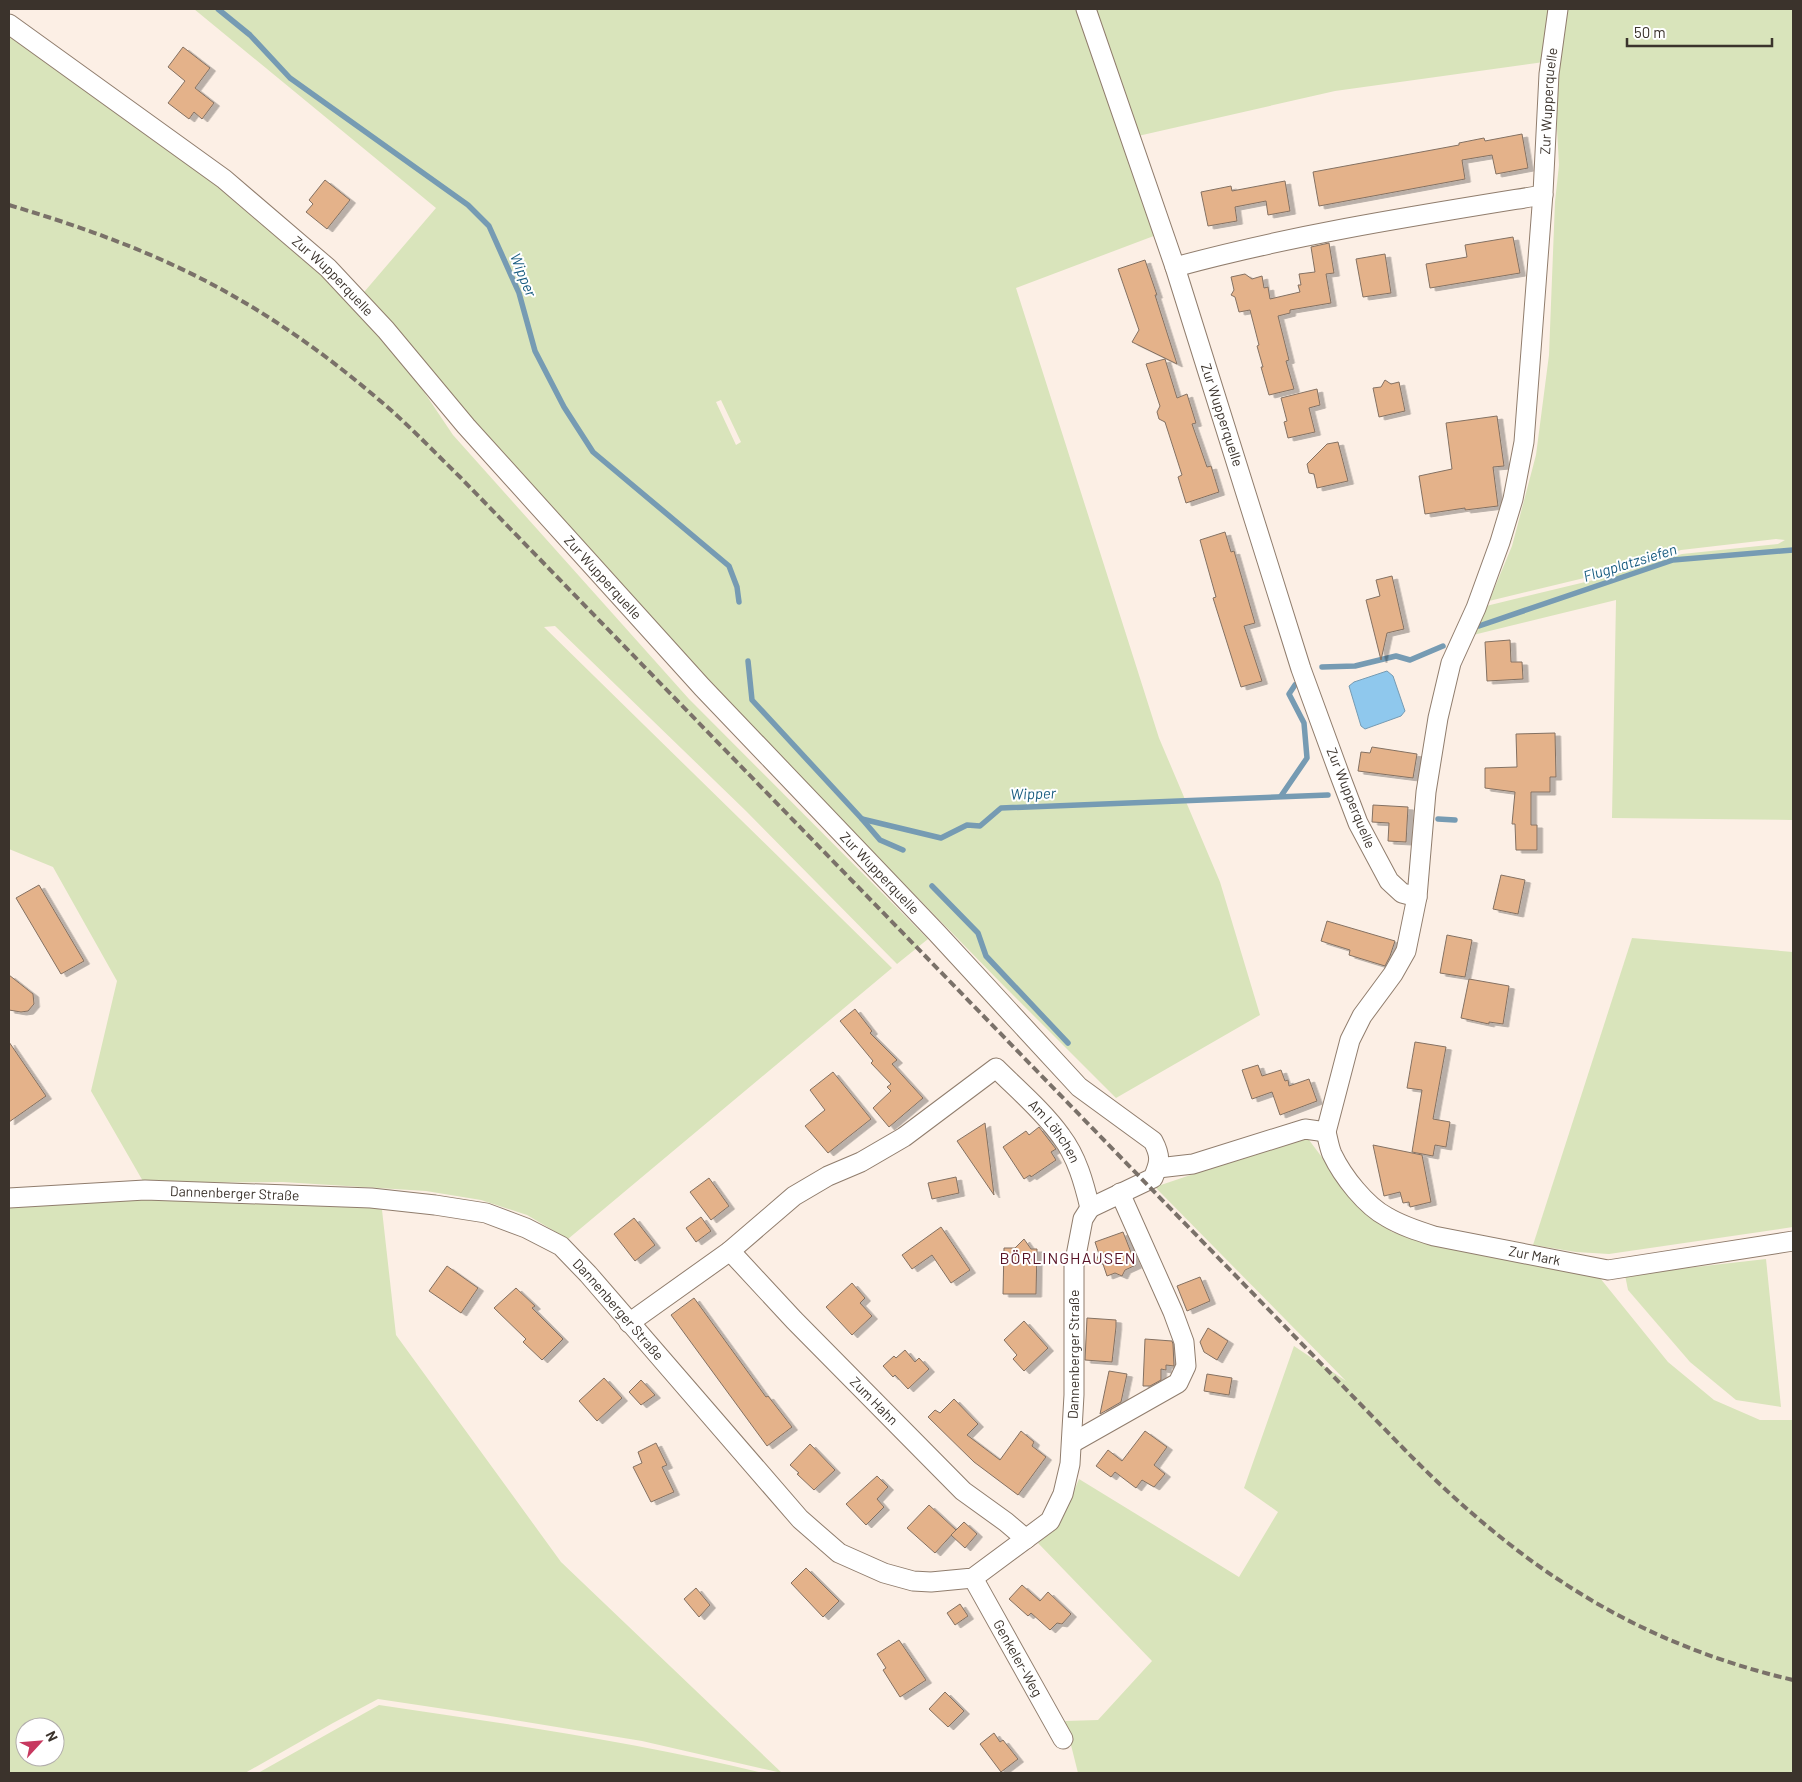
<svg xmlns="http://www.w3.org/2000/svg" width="1802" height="1782" viewBox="0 0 1802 1782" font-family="Barlow,sans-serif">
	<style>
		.green { fill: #d9e4bb; fill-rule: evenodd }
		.water { fill: #8fc8ed; stroke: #769bb3 }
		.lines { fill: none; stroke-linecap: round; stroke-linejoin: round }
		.stream { stroke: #769bb3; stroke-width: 5.5 }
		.building { fill: #e4b28a; stroke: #847162; filter: url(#shadow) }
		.minor-casing { stroke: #907d6d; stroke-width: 21 }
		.minor { stroke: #fff; stroke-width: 19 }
		.rail { stroke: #7a7169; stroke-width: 4; stroke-dasharray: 8 4; stroke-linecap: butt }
		.labels { text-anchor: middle; stroke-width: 4; stroke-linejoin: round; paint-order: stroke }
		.street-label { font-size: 14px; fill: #3b332c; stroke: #fff }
		.water-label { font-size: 15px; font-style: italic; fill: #1a5d81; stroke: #fff }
		.quarter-label { font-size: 16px; letter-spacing: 1px; fill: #581326; stroke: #fff }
	</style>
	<defs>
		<filter id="shadow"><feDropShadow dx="5.5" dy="3" stdDeviation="0" flood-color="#0004"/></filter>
	</defs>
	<rect width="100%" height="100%" fill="#fcefe5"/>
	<!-- green -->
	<g class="green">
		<path d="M194 9H1083L1159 234 1016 288 1159 738 1220 882 1260 1015 1116 1098 1001 983 698 673 359 298 436 208ZM721 400 741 442 736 445 716 402Z"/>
		<polygon points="1093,9 1553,9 1544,62 1335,91 1138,136"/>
		<polygon points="1562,9 1793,9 1793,820 1612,818 1616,600 1469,636 1482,607 1606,577 1682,554 1778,544 1785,540 1776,539 1681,550 1605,573 1489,601 1512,546 1536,455 1549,355 1555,202 1559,165 1554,76"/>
		<polygon points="9,30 224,179 383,331 453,435 689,699 928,939 897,964 746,811 555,626 544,627 892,968 568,1239 527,1215 481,1200 426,1191 283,1182 144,1183 91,1091 117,981 53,867 9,849"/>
		<polygon points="1632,938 1793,952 1793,1227 1609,1254 1576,1252 1533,1245"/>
		<polygon points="1300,1138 1309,1140 1348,1192 1366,1211 1392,1232 1430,1242 1571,1268 1600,1278 1668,1362 1714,1400 1760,1420 1793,1420 1793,1773 1078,1773 1065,1721 1098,1720 1152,1661 1038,1543 1060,1524 1079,1479 1239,1577 1278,1512 1244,1488 1294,1346 1346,1381 1155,1187"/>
		<path d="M145 1199 285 1201 370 1207 382 1210 396 1335 561 1562 782 1773 642 1741 478 1714 378 1699 333 1723 245 1773H9V1202ZM25 1727H55V1757H25Z"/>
		<polygon points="1766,1259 1781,1407 1736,1400 1690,1362 1628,1290 1625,1275"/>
		<path d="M379 1705C508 1724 636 1742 763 1773H258Z"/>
	</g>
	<!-- water -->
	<polygon class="water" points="1387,671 1393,676 1405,711 1401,716 1365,729 1361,726 1349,686 1354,682"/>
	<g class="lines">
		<!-- stream -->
		<g class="stream">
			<polyline points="218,9 250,35 290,78 468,205 489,226 519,293 535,351 564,407 593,452 729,566 737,587 739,602"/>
			<polyline points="1479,626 1673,560 1793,550"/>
			<polyline points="748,661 752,700 862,819 941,838 967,825 980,826 1001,808 1328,795"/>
			<polyline points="1322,667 1355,666 1396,656 1410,660 1443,646"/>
			<polyline points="1281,796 1307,758 1304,723 1289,694 1295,685"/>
			<polyline points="862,819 880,840 903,850"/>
			<polyline points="1438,819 1455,820"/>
			<polyline points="932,886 978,933 986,956 1068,1043"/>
		</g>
	</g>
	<!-- building -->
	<g class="building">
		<polygon points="183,47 210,68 195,88 214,103 202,119 194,112 189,119 168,103 185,81 168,67"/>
		<polygon points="1522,134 1528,168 1496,174 1492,155 1462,160 1465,179 1319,206 1313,172 1459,145 1459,143 1484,138 1485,141"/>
		<polygon points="325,180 350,200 327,229 306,212 313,204 309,200"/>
		<polygon points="1285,181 1290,211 1268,215 1266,201 1235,207 1237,221 1208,226 1201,192 1231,186 1232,191"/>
		<polygon points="1513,237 1520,273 1430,288 1426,264 1467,257 1465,245"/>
		<polygon points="1329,243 1334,273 1326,274 1331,303 1290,310 1290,313 1278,316 1289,360 1286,361 1294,389 1269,395 1261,367 1263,367 1257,346 1259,345 1250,310 1239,312 1235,297 1231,295 1234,290 1231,277 1245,274 1252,279 1262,276 1264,288 1268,287 1270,299 1300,292 1298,285 1301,285 1299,274 1315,272 1311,247"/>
		<polygon points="1385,254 1391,293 1363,297 1356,259"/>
		<polygon points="1145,260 1157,295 1155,295 1177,364 1132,342 1139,330 1118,269"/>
		<polygon points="1165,359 1177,398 1187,394 1196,423 1192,424 1207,467 1211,466 1219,492 1186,503 1178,477 1182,475 1165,422 1159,419 1157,412 1160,406 1146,364"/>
		<polygon points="1385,380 1391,384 1399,382 1405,411 1379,417 1373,388 1381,387"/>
		<polygon points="1317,389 1320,405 1309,408 1315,432 1288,438 1284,422 1287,421 1281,398"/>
		<polygon points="1497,416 1504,466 1493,467 1498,506 1465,510 1465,508 1425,514 1419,476 1452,469 1446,423"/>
		<polygon points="1338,442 1348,481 1317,488 1314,474 1309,473 1307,464 1327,444"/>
		<polygon points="1225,532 1231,552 1234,551 1255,623 1244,626 1262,681 1241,687 1213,598 1216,597 1200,540"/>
		<polygon points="1392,576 1404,629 1387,633 1381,660 1366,600 1380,596 1376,580"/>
		<polygon points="1510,640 1511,662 1522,662 1523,679 1487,681 1485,642"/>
		<polygon points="1555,733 1556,777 1550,777 1550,792 1531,792 1531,825 1537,825 1537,850 1516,850 1515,824 1512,824 1515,792 1485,788 1485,768 1517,767 1516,734"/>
		<polygon points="1372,747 1417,754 1413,778 1358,771 1361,752 1370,753"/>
		<polygon points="1373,805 1408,807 1406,842 1388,841 1389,823 1372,822"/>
		<polygon points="1501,875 1525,880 1518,914 1493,909"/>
		<polygon points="39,885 84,961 61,974 16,898"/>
		<polygon points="1327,921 1395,941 1390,956 1385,966 1349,955 1350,950 1321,941"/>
		<polygon points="1447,935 1472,940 1465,977 1440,973"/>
		<polygon points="9,975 33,994 34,1004 28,1011 21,1012 9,1010"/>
		<polygon points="1469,979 1509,986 1503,1024 1489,1022 1489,1024 1461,1018"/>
		<polygon points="855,1009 872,1031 870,1033 897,1060 892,1064 923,1098 889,1127 873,1108 891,1091 887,1087 891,1084 871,1063 873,1061 840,1021"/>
		<polygon points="9,1042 46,1096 9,1122"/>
		<polygon points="1415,1042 1446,1047 1433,1119 1450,1122 1446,1147 1435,1145 1433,1156 1412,1152 1422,1090 1407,1088"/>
		<polygon points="1258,1065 1262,1076 1281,1070 1285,1081 1288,1080 1289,1086 1309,1079 1317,1101 1280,1115 1272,1092 1252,1099 1242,1070"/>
		<polygon points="833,1072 871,1119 828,1153 805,1126 825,1110 810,1090"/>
		<polygon points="985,1123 994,1195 957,1141"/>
		<polygon points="1039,1127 1056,1149 1051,1152 1056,1160 1031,1177 1030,1175 1024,1179 1003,1147 1026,1131 1029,1135"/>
		<polygon points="1373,1145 1422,1155 1431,1202 1410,1207 1409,1202 1403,1203 1400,1192 1384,1196"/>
		<polygon points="956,1177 959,1193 932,1199 928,1183"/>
		<polygon points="709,1178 729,1206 711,1220 690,1192"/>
		<polygon points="701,1217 711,1231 696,1242 686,1228"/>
		<polygon points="634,1218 655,1245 635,1261 614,1234"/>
		<polygon points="941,1227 970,1270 951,1283 932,1255 912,1269 902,1255"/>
		<polygon points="1123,1232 1136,1265 1125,1270 1122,1276 1115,1273 1107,1276 1103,1264 1096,1261 1099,1254 1095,1242"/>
		<polygon points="1024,1239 1031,1249 1037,1249 1036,1294 1003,1294 1004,1248 1015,1248"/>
		<polygon points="447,1266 478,1288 461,1313 429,1291"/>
		<polygon points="1200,1277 1210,1301 1187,1311 1177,1286"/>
		<polygon points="852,1283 865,1298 860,1303 872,1316 852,1335 826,1307"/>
		<polygon points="516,1288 535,1306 532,1308 563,1339 542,1360 523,1342 526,1339 494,1308"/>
		<polygon points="694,1298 766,1397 768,1396 792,1427 767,1446 671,1315"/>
		<polygon points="1087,1318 1116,1320 1116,1327 1112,1362 1085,1360"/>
		<polygon points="1024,1321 1048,1348 1024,1371 1013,1359 1017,1355 1004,1340"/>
		<polygon points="1208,1328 1228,1341 1217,1360 1204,1352 1200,1342"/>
		<polygon points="1145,1339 1172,1341 1173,1344 1174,1366 1166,1365 1166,1370 1161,1369 1161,1380 1150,1386 1143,1386"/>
		<polygon points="905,1350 915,1362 919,1358 929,1369 908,1389 895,1375 893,1377 883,1366 894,1356 896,1358"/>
		<polygon points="1109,1371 1127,1374 1121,1402 1100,1414"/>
		<polygon points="1207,1374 1232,1378 1229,1395 1204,1391"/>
		<polygon points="604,1378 622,1398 597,1421 579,1401"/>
		<polygon points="641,1380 655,1395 641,1405 629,1392"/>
		<polygon points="954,1399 978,1424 967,1435 1000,1460 1021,1431 1034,1442 1032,1446 1046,1457 1018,1495 974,1462 928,1417 935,1410 940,1413"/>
		<polygon points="1145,1431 1167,1447 1154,1465 1165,1474 1154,1487 1142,1480 1136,1488 1115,1472 1111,1477 1096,1466 1108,1450 1122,1461"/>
		<polygon points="656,1443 667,1465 662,1467 674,1492 651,1502 633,1467 642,1463 638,1452"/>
		<polygon points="810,1444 835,1470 814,1490 797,1474 799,1473 790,1465"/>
		<polygon points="877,1476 888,1487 877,1499 884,1507 866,1525 846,1504"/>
		<polygon points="929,1505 956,1530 935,1553 907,1528"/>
		<polygon points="964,1522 977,1534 965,1548 951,1535"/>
		<polygon points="806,1568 839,1601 823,1617 791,1583"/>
		<polygon points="1022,1585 1040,1601 1048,1592 1071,1614 1062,1624 1057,1623 1050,1630 1031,1613 1028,1616 1009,1599"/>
		<polygon points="696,1588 710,1605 699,1617 684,1599"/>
		<polygon points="960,1604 968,1616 955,1625 947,1613"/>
		<polygon points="899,1640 926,1680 900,1697 883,1670 886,1668 877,1654"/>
		<polygon points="945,1692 964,1711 948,1727 929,1709"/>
		<polygon points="994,1733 1000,1742 1003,1740 1018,1759 1001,1772 980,1744"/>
	</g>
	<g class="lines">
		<defs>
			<g id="minor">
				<polyline points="1086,9 1175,267"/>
				<path id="s1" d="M9 24 224 179 328 268 386 330 466 426 702 687 936 932 1079 1087 1153 1141C1161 1156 1160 1162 1153 1178L1090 1208"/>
				<path d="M1417 897 1402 893 1389 881 1358 823 1339 773 1301 669 1175 267C1296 234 1420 215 1543 195"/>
				<path id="s2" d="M1326 1132 1350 1040 1362 1016 1393 974 1406 951 1417 897 1426 792 1438 718 1451 663 1476 608 1500 542 1513 499 1524 442 1543 193 1549 74 1558 9"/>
				<path id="s3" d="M1326 1132C1328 1139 1329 1147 1332 1154 1343 1177 1366 1206 1387 1217 1402 1226 1418 1231 1434 1236L1608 1270 1793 1241"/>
				<polyline points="1158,1168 1193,1164 1305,1129 1326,1132"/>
				<path id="s4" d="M9 1198 145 1190 371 1198 435 1205 486 1213 526 1228 561 1246 588 1274 800 1519 839 1553 884 1573 913 1581 931 1582 973 1578 1050 1521 1063 1494 1070 1464 1074 1395V1266L1083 1219 1090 1208"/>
				<path id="s5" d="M730 1251 794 1320 963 1491 1006 1522 1026 1539"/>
				<path id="s6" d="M629 1323 730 1251 794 1196 828 1176 861 1162 904 1137 996 1068C1018 1090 1043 1111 1061 1136 1077 1157 1084 1183 1090 1208"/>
				<polyline points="1072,1443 1178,1383 1186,1366 1184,1342 1173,1312 1120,1193"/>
				<path id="s7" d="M973 1578 1063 1739"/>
			</g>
		</defs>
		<!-- minor casing -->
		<use href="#minor" class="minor-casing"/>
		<!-- minor -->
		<use href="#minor" class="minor"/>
		<!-- rail -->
		<path class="rail" d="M9 205C73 224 136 246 196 276 262 309 322 351 378 399 407 423 433 451 460 477L1404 1449C1519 1566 1632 1642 1793 1680"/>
	</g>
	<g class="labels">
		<!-- street labels -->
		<g class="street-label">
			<text dy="5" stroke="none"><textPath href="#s2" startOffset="1068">Zur Wupperquelle</textPath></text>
			<text dy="5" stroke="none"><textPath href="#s1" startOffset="411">Zur Wupperquelle</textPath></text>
			<text transform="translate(1222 415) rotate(72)" y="5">Zur Wupperquelle</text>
			<text dy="5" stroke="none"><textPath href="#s1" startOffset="816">Zur Wupperquelle</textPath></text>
			<text transform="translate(1351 798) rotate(68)" y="5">Zur Wupperquelle</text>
			<text dy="5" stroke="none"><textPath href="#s1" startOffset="1221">Zur Wupperquelle</textPath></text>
			<text dy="5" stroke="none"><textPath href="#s6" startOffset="535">Am Löhchen</textPath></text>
			<text dy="5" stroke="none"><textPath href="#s4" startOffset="226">Dannenberger Straße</textPath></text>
			<text dy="5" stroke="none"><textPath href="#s3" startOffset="261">Zur Mark</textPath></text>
			<text dy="5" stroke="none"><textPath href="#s4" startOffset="646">Dannenberger Straße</textPath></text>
			<text dy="5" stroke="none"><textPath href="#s4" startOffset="1381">Dannenberger Straße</textPath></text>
			<text dy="5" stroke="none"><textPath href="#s5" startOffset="208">Zum Hahn</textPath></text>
			<text dy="5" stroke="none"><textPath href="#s7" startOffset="92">Genkeler-Weg</textPath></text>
		</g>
		<!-- water labels -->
		<g class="water-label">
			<text transform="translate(523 275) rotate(68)" y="5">Wipper</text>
			<text transform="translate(1630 563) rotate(-17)" y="5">Flugplatzsiefen</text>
			<text transform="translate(1033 794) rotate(-2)" y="5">Wipper</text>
		</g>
		<!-- quarter labels -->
		<g class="quarter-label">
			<text x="1068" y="1264">BÖRLINGHAUSEN</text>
		</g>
	</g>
	<!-- border -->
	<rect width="1802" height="1782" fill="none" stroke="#3b332c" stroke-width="20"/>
	<!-- north arrow -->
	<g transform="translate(40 1742) rotate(64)"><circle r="24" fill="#ffffff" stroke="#b1adab"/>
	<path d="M0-4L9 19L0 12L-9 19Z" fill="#c7385f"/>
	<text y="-8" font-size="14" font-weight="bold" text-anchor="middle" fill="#3b332c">N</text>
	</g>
	<!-- scale -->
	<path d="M1627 38v8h145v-8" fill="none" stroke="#3b332c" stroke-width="2.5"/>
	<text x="1634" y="38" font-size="15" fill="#3b332c" stroke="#ffffff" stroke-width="4" paint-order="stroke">50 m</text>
</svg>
